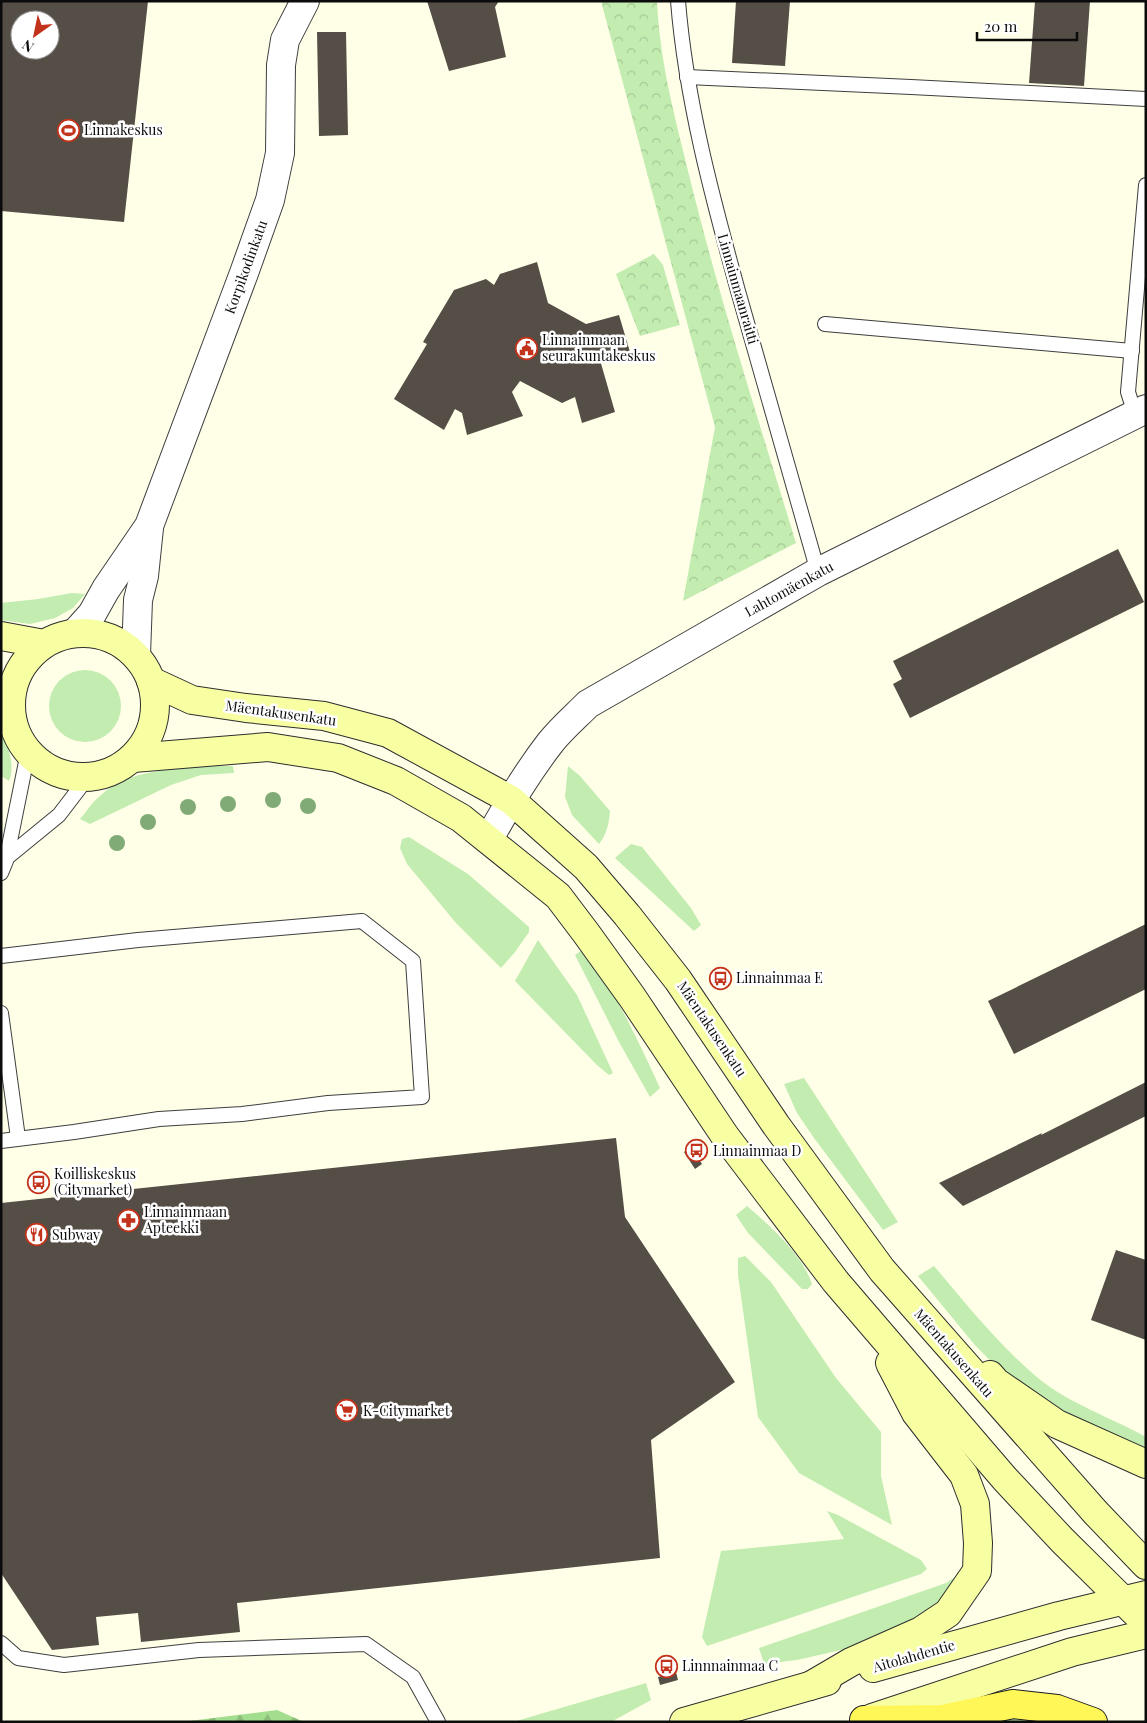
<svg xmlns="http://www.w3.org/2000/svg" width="1147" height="1723" viewBox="0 0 1147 1723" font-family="'Playfair Display',serif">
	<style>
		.grass { fill: #c3ecb0 }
		.forest { fill: url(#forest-firs) }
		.park { fill: url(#park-crowns) }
		.building { fill: #544e46; fill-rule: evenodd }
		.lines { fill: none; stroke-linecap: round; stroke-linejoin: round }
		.lane-casing { stroke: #3e3e3e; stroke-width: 16 }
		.street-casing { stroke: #3e3e3e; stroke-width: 30 }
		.secondary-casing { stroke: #2d2d2d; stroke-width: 30 }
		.primary-casing { stroke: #1c1c1c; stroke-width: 30 }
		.lane { stroke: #fff; stroke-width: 14 }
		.street { stroke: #fff; stroke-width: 28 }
		.secondary { stroke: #f8ffa3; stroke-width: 28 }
		.primary { stroke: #fff658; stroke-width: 28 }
		.tree { fill: #80ab76 }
		.labels { text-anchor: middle; stroke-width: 5; stroke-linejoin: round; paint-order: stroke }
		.poi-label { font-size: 14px; fill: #0b0b0b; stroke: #fff; text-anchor: start }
		.street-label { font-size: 14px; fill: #0b0b0b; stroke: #fff }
	</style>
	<defs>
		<pattern id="forest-firs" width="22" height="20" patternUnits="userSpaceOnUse" patternTransform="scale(1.25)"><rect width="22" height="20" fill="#a3dd8e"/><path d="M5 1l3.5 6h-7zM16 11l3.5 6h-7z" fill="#8bbc79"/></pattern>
		<pattern id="park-crowns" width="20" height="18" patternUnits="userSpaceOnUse" patternTransform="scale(1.25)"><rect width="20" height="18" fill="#c3ecb0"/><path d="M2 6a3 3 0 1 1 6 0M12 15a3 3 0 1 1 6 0" fill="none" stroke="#a6c996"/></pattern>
	</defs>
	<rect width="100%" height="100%" fill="#ffffe8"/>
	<!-- grass -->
	<g class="grass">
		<polygon points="72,593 85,594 73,608 55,618 30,624 1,620 1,603 38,599"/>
		<circle cx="85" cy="706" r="36"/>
		<path d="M1 728C7 744 16 765 9 781L1 776Z"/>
		<path d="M208 766H233L234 773 201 775 171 785 90 824 80 819C87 811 93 801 101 795 130 769 171 770 208 766Z"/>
		<path d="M568 766 580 776 610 811C609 823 607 834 599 844L572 815 565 797Z"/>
		<polygon points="409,837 468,874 529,927 529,932 515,952 501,968 456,923 407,864 400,848 402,839"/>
		<polygon points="631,844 642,847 691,908 701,925 694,931 615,858"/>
		<polygon points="538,940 577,995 613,1073 609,1075 597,1065 515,981"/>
		<path d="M582 950C616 990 638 1041 660 1088L650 1097 619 1042 575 955Z"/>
		<polygon points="804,1078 898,1222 883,1230 814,1138 797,1113 784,1084"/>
		<path d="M747 1206C770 1226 802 1254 812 1284L808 1289H802L748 1233 736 1215Z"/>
		<polygon points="745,1256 771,1282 836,1378 881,1432 881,1476 892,1525 799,1473 758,1417 738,1275 738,1258"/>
		<path d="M934 1266C966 1304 1000 1346 1038 1378 1070 1404 1110 1417 1146 1437V1453L1055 1412 1003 1374 974 1344 918 1276Z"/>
		<polygon points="827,1511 838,1515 921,1560 927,1569 921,1574 707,1646 702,1637 721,1551 844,1539"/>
		<polygon points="955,1577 940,1600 901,1628 872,1643 797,1660 764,1664 759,1648 946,1583"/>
		<polygon points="646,1683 651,1700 611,1722 513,1722"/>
		<polygon points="1017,1716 1053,1722 980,1722"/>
	</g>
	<!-- forest -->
	<polygon class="forest" points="277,1710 304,1722 181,1722"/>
	<!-- park -->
	<g class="park">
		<path d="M601 1H657C660 67 677 124 692 187 722 307 760 425 796 543L683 601 715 427Z"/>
		<polygon points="654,254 663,265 680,325 640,336 616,274"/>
	</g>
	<!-- building -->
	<g class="building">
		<path d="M1 1H148L124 222 1 211ZM20 20H50V50H20Z"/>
		<polygon points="427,1 499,1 495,7 506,57 449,71"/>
		<polygon points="736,1 790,1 785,66 732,63"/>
		<polygon points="1035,1 1090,1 1084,86 1029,83"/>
		<polygon points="317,32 346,32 348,135 319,136"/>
		<polygon points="537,262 548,303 586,324 619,315 630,352 600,360 615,412 582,423 575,397 562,403 520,381 512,392 523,416 467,435 462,413 455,409 444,430 394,399 427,344 423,342 454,290 486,279 494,285 500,274"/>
		<polygon points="1118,549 1144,602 910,718 893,684 902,679 893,661"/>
		<polygon points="1146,924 1146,989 1014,1054 988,1001"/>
		<polygon points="1146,1082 1146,1116 963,1206 939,1183 1042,1133 1041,1135"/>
		<polygon points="616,1138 625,1217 735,1382 651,1440 660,1558 237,1603 240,1632 141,1642 138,1613 96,1617 99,1645 52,1650 1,1573 1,1203"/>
		<polygon points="691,1147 702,1164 695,1169 684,1152"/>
		<polygon points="1116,1250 1146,1260 1146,1340 1091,1320"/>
		<polygon points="676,1672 678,1680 660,1685 658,1677"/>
	</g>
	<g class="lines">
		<defs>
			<g id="lane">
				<path d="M678 1C686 100 712 196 738 291 764 385 792 478 818 572"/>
				<polyline points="687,77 911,87 1146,99"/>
				<polyline points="825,324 1132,351"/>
				<polyline points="1135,414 1128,392 1146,185"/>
				<polyline points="4,860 59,815 88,777"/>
				<polyline points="1,873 6,861 28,752"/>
				<polyline points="1,956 138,940 362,921 413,961 422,1097 328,1103 242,1114 159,1119 74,1132 1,1141"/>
				<polyline points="1,1013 18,1138"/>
				<polyline points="1,1643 18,1658 64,1665 199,1650 366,1644 413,1677 438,1722"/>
			</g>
			<g id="street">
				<polyline points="75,633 92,614 106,589 149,526 244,273 270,200 280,153 281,65 285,40 305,1"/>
				<polyline points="136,655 138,600 144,576 149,528"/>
				<path d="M489 839C507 806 527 773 550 743 561 729 575 717 588 704L818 572 1146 409"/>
			</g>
			<g id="secondary">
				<circle cx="83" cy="705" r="72"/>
				<polyline points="1,636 44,644"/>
				<polyline points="151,681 192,700 246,708 324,716 388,733 511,800 586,867 627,915 678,980 776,1125 882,1270 1096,1513 1146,1565"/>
				<polyline points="133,758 268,747 338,758 396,781 461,818 558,896 586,933 632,997 725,1136 836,1282 1005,1479 1062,1540 1146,1623"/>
				<polyline points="990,1375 996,1382 1057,1424 1146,1464"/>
				<polyline points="873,1668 1059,1616 1146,1595"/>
				<polyline points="810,1686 851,1662 921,1631 948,1613 977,1571 978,1543 975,1504 964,1475 916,1413 890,1363"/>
				<polyline points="872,1718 1072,1652 1146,1634"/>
				<polyline points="684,1722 827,1681"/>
			</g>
			<polyline id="primary" points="864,1720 943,1719 1013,1704 1057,1709 1093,1722"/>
		</defs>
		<!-- lane casing -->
		<use href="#lane" class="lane-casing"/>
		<!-- street casing -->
		<use href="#street" class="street-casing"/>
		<!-- secondary casing -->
		<use href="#secondary" class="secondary-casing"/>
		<!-- primary casing -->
		<use href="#primary" class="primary-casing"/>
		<!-- lane -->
		<use href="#lane" class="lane"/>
		<!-- street -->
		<use href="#street" class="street"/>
		<!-- secondary -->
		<use href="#secondary" class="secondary"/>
		<!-- primary -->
		<use href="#primary" class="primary"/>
	</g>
	<!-- trees -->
	<g class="tree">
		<circle cx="273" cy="800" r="8"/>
		<circle cx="228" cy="804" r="8"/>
		<circle cx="308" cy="806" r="8"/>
		<circle cx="188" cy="807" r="8"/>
		<circle cx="148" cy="822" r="8"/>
		<circle cx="117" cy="843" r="8"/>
	</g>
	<!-- icons -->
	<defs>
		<symbol id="stadium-ring" viewBox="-11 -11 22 22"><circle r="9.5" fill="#fff" stroke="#c3321a" stroke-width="1.5"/><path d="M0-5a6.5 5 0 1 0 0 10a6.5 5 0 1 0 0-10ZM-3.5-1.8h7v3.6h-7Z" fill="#c3321a"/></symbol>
		<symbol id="civic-ring" viewBox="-11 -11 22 22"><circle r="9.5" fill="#fff" stroke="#c3321a" stroke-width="1.5"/><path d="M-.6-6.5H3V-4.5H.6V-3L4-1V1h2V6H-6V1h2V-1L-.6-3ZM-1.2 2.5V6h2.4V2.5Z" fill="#c3321a"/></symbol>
		<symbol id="bus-ring" viewBox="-11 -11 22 22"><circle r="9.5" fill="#fff" stroke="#c3321a" stroke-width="1.5"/><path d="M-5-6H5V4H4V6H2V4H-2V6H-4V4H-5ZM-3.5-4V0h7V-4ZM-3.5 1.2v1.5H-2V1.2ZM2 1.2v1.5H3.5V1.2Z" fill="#c3321a"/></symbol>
		<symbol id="pharmacy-ring" viewBox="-11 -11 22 22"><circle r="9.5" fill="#fff" stroke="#c3321a" stroke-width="1.5"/><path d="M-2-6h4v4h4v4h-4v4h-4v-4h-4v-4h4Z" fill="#c3321a"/></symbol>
		<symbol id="restaurant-ring" viewBox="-11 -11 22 22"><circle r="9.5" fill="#fff" stroke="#c3321a" stroke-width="1.5"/><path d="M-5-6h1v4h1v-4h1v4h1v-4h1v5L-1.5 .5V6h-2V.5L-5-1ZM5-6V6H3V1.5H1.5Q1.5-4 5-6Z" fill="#c3321a"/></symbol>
		<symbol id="supermarket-ring" viewBox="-11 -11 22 22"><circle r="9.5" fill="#fff" stroke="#c3321a" stroke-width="1.5"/><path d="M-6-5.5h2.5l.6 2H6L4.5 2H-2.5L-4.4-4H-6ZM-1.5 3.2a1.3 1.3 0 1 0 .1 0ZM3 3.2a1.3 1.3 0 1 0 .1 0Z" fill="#c3321a"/></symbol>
	</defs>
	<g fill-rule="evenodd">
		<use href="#stadium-ring" x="56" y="118" width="25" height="25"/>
		<use href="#civic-ring" x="514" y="336" width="25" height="25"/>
		<use href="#bus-ring" x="708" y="966" width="25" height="25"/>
		<use href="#bus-ring" x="684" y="1138" width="25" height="25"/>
		<use href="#bus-ring" x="26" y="1170" width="25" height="25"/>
		<use href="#pharmacy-ring" x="116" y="1208" width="25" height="25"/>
		<use href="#restaurant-ring" x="24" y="1222" width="25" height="25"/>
		<use href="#supermarket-ring" x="334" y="1398" width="25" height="25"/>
		<use href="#bus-ring" x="654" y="1654" width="25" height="25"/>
	</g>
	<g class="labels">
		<!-- poi labels -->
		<g class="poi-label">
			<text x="84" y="135">Linnakeskus</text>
			<text x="542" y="345">Linnainmaan<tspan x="542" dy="16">seurakuntakeskus</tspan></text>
			<text x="736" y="983">Linnainmaa E</text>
			<text x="713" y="1156">Linnainmaa D</text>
			<text x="54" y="1179">Koilliskeskus<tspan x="54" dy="16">(Citymarket)</tspan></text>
			<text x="144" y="1217">Linnainmaan<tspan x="144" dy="16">Apteekki</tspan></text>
			<text x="52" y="1240">Subway</text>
			<text x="363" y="1416">K-Citymarket</text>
			<text x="682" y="1671">Linnnainmaa C</text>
		</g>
		<!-- street labels -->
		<g class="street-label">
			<text transform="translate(246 267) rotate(-70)" y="5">Korpikodinkatu</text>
			<text transform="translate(738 289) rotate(74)" y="5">Linnainmaanraitti</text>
			<text transform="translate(789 589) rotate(-29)" y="5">Lahtomäenkatu</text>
			<text transform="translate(281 713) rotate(8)" y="5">Mäentakusenkatu</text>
			<text transform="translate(712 1029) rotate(56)" y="5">Mäentakusenkatu</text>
			<text transform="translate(954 1353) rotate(49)" y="5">Mäentakusenkatu</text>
			<text transform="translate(914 1656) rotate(-16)" y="5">Aitolahdentie</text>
		</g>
	</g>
	<!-- border -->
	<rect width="1147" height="1723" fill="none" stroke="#0b0b0b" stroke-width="5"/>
	<!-- north arrow -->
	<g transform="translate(35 35) rotate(213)"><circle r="24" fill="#ffffff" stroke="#9d9d9d"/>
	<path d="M0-4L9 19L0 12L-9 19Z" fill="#c3321a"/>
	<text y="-8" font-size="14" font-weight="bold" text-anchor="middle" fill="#0b0b0b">N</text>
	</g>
	<!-- scale -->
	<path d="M977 32v8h100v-8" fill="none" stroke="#0b0b0b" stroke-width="2.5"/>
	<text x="984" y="32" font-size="15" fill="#0b0b0b" stroke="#ffffff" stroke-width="4" paint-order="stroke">20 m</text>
</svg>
